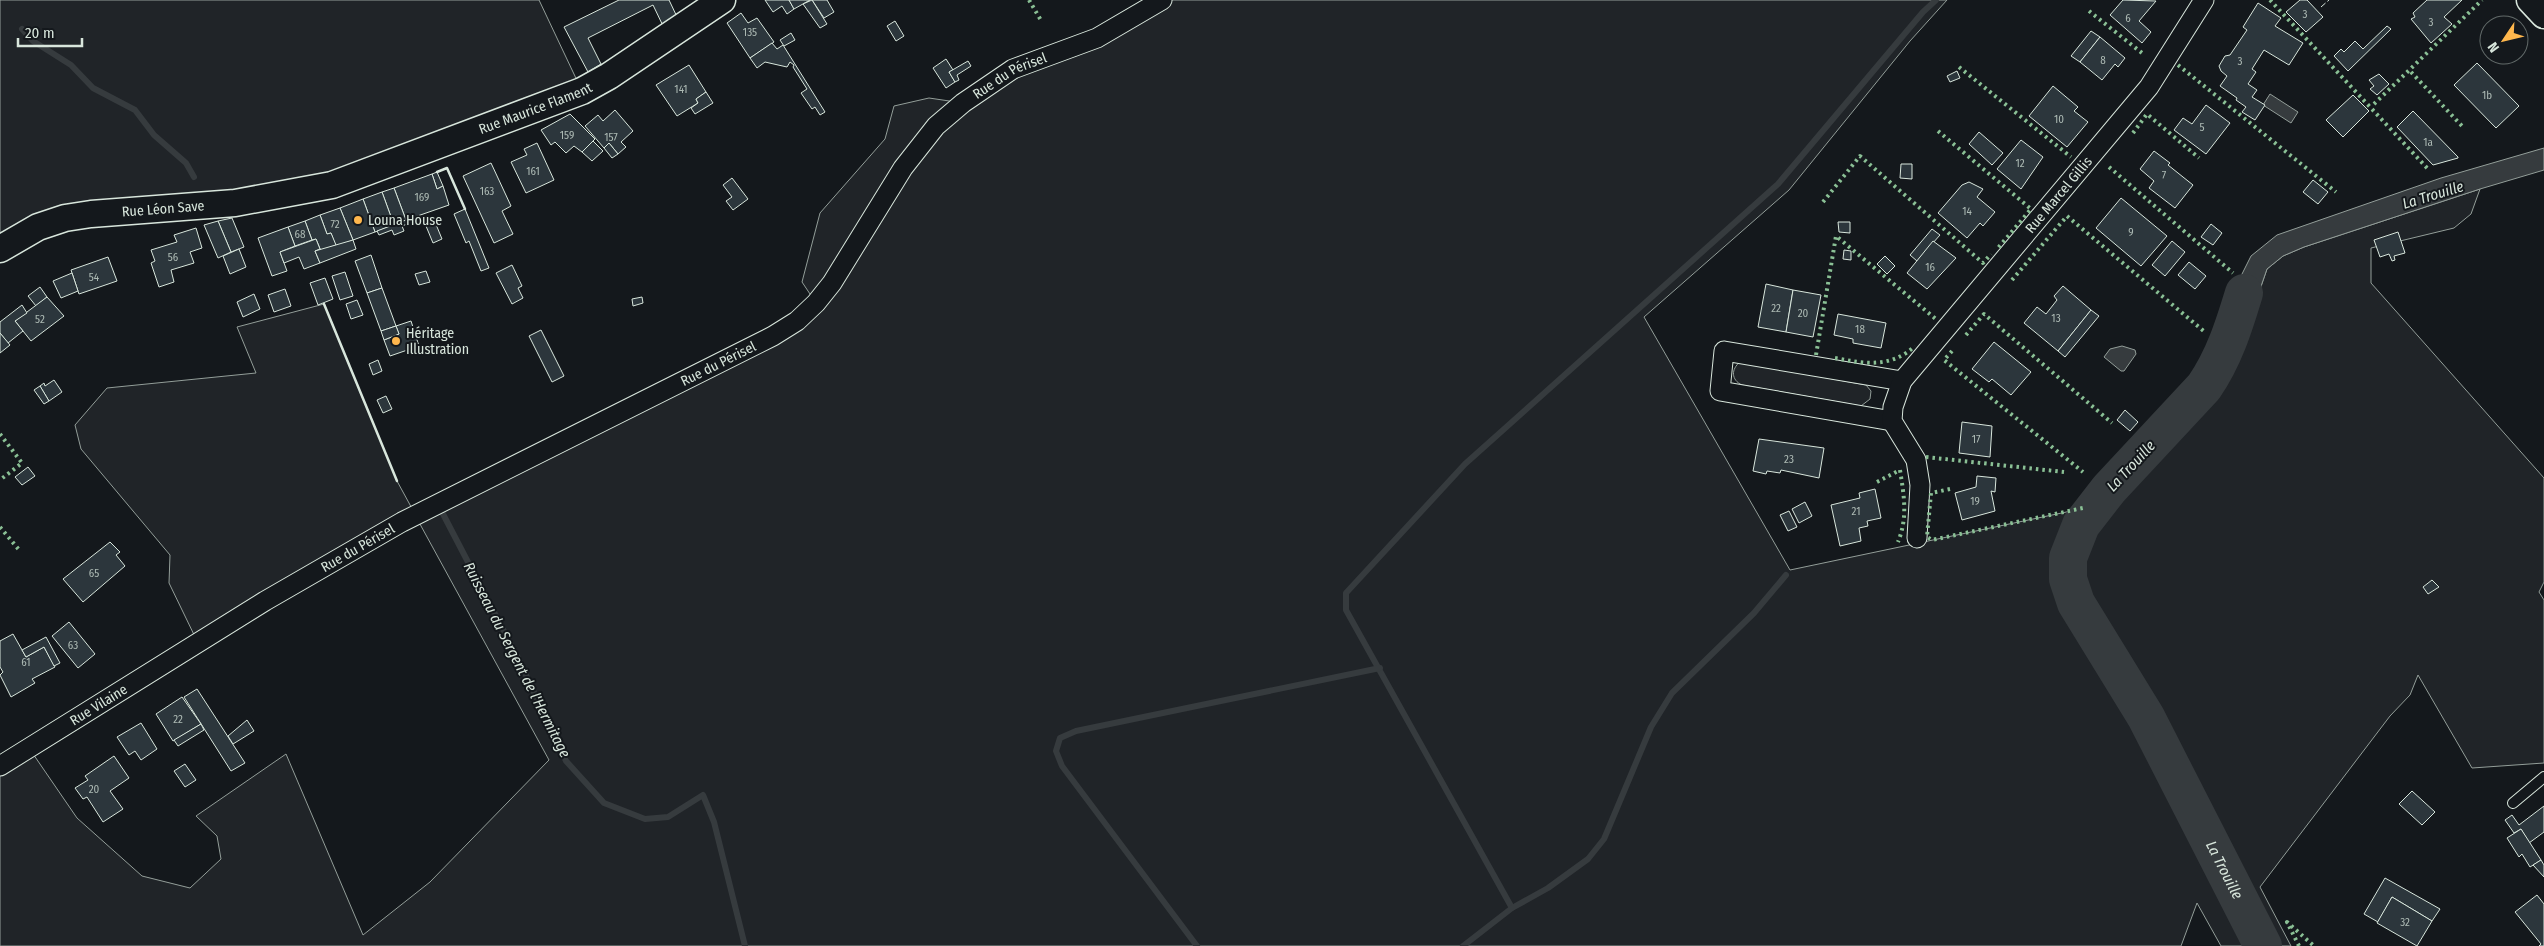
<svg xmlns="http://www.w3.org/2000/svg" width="2544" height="946" viewBox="0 0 2544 946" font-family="'Fira Sans Condensed',sans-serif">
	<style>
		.green { fill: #202428; stroke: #939e99 }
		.water { fill: #363b3e; stroke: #939e99 }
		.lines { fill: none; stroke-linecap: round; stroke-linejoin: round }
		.stream { stroke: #363b3e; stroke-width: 6 }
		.river { stroke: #363b3e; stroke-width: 38 }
		.building { fill: #2c363c; stroke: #d8e6dc }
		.lane-casing { stroke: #d8e6dc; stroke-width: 12 }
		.street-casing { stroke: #d8e6dc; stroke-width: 21 }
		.secondary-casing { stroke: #d8e6dc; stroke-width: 29 }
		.lane { stroke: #14181c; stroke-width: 10 }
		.street { stroke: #14181c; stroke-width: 19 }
		.secondary { stroke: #14181c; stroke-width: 26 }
		.hedge { stroke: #8ac095; stroke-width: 4; stroke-dasharray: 2.5 4; stroke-linecap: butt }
		.fence { stroke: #d8e6dc; stroke-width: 1; stroke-dasharray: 6 2.5; stroke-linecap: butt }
		.wall { stroke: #d8e6dc; stroke-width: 2.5 }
		.poi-dot { fill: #ffb74d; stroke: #14181c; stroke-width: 2 }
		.labels { text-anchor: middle; stroke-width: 4; stroke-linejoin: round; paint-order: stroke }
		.number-label { font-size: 11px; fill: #adbab4 }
		.street-label { font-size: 14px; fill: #d8e6dc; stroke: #14181c }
		.poi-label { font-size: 14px; fill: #d8e6dc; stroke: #14181c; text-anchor: start }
		.water-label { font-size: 15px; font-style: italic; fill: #d8e6dc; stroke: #14181c }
	</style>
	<rect width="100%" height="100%" fill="#14181c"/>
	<!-- green -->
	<g class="green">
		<polygon points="0,0 539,0 582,91 332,185 91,214 0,249"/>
		<polygon points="1162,0 1947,0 1910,41 1789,190 1644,317 1790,570 2095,506 2204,387 2210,397 2239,350 2267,269 2283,256 2304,247 2480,189 2471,214 2454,228 2371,248 2371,283 2544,478 2544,582 2539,592 2544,600 2544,763 2472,768 2418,675 2410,695 2390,716 2260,887 2291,946 2221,946 2197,903 2181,946 0,946 0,766 29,748 77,818 142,876 190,888 221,859 217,836 196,816 286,754 363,935 430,882 549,760 415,515 198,643 169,583 170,555 81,449 75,425 107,388 256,373 237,327 324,304 397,481 415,514 816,303 802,282 820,213 885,139 894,106 929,98 963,103"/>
		<path d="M1740 362 1866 385 1871 391 1870 399 1861 406 1742 385C1731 380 1731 369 1740 362Z"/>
	</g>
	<!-- water -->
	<g class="water">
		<polygon points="2270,94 2298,112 2291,123 2263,105"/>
		<polygon points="2544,148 2544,170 2480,189 2304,247 2283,256 2267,269 2239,350 2219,335 2239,280 2251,256 2277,235 2441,178"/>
		<polygon points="2122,346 2135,350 2136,354 2124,371 2121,371 2104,357 2110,349"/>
	</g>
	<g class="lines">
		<!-- stream -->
		<g class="stream">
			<polyline points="22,29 33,41 71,65 93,88 135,110 154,135 186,163 194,177"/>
			<polyline points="443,514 518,658 566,761 604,803 645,819 668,817 703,795 714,822 745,946"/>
			<polyline points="1512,908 1346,610 1346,593 1465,464 1778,184 1923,12 1936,0"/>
			<polyline points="1197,946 1062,766 1056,751 1060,738 1076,731 1380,668"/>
			<polyline points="1463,946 1512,908 1548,888 1588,859 1604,839 1651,727 1672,693 1754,613 1786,575"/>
		</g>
		<!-- river -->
		<path class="river" id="s1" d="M2244 293C2234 326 2224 358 2204 387L2109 489 2081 525 2068 558V579L2076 603 2146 717 2263 946"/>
	</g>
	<!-- building -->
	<g class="building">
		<polygon points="619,0 669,0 679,21 665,30 653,5 588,38 601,64 588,72 564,27"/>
		<polygon points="765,0 789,0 794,9 787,14 782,6 773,12"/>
		<polygon points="789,0 810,0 794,9"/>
		<polygon points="812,0 827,0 834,12 824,18"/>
		<polygon points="812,0 827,24 820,28 803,4"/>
		<polygon points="2123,0 2156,1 2139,21 2151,32 2142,43 2110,15"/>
		<polygon points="2300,0 2307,0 2323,17 2306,32 2286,12"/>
		<polygon points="2427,0 2462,0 2444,17 2452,24 2431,43 2411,19 2415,17 2413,13"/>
		<polygon points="2258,3 2281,18 2275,26 2303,43 2289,65 2264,50 2252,69 2256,72 2248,84 2257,90 2252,97 2265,105 2255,120 2242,112 2246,107 2236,100 2237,98 2220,86 2227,76 2221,71 2219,66 2225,56 2230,55 2247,30 2243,27"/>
		<polygon points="741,13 748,23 757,18 774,42 750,58 727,23"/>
		<polygon points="895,21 904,36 896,41 887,26"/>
		<polygon points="2387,26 2391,29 2348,71 2334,56 2341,49 2344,52 2355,41 2363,49"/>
		<polygon points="2091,31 2100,37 2080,62 2071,56"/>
		<polygon points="791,33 795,40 784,46 780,40"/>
		<polygon points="2100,37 2125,58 2118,67 2115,64 2102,80 2080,62"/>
		<polygon points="772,43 777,49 783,45 825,112 820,115 815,107 812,109 801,93 807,89 793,67 794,65 790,62 787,67 765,62 757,68 750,58"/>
		<polygon points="946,59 953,70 949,72 955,82 946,88 933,68"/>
		<polygon points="968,61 971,66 957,75 959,80 955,82 949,72"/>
		<polygon points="2477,63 2519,106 2496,128 2454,85"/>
		<polygon points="689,65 706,92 696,99 698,103 677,116 656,85"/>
		<polygon points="1957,71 1960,78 1950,82 1947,76"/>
		<polygon points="2379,74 2389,84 2377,95 2370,89 2374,86 2369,80"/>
		<polygon points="2053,86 2078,107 2074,111 2088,122 2067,147 2029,116"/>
		<polygon points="706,92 713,103 695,114 691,108 698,103 696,99"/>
		<polygon points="2353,95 2369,111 2343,137 2326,120"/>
		<polygon points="2206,105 2230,123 2206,154 2174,130 2183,118 2192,124"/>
		<polygon points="615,110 633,131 621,142 626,147 618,154 609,143 604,148 585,126 598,115 603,121"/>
		<polygon points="2413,111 2458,157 2458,158 2433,165 2397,127"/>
		<polygon points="570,114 595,139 582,152 574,146 566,153 555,142 551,145 541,130"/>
		<polygon points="1979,132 2003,153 1992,165 1969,144"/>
		<polygon points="2021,140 2043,157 2021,189 1997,169"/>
		<polygon points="593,141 603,151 592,161 582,152"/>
		<polygon points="537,143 554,180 526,193 511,162 527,155 524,149"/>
		<polygon points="609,143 618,154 612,158 604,148"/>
		<polygon points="2154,151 2170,163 2168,165 2193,185 2175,208 2149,188 2154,181 2140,169"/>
		<polygon points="491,163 511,206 502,211 513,234 494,243 463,176"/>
		<polygon points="1901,164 1912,164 1912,179 1900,178"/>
		<polygon points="437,172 443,186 437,189 432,174"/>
		<polygon points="432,174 437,189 443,186 449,205 406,220 394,188"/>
		<polygon points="732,178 748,199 733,210 726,201 732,197 723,185"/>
		<polygon points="2313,180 2328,192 2318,204 2303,192"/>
		<polygon points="1969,182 1983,189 1977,197 1995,212 1983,226 1980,223 1967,238 1938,213 1962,185"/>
		<polygon points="394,188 406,220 394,225 382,192"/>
		<polygon points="382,192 394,225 375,232 363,199"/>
		<polygon points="2121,198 2167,236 2141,266 2096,228"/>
		<polygon points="363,199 375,232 353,240 340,208"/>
		<polygon points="340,208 353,240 336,247 331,233 327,234 320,215"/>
		<polygon points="465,209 489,268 481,271 469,241 466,243 454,214"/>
		<polygon points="320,215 327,234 331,233 336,245 321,251 316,239 312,240 305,221"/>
		<polygon points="232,218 244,247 231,252 218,221"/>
		<polygon points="406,220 407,224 402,226 404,231 394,235 392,230 379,235 377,231"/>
		<polygon points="218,221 231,252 218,258 204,225"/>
		<polygon points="305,221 312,240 295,246 288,227"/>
		<polygon points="435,222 442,239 433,243 426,226"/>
		<polygon points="1838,222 1850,222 1850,233 1839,232"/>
		<polygon points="2211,224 2222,233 2213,245 2201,237"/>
		<polygon points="288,227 295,246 280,252 287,271 272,276 258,238"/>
		<polygon points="196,228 202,248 190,252 194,263 171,270 174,282 159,287 151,263 155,261 151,250 177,242 174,235"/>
		<polygon points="1932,229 1940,235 1917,261 1910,255"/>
		<polygon points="2398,232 2405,253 2394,256 2395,260 2392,261 2389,254 2380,257 2374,240"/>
		<polygon points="316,239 320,249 315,251 320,263 304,269 299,257 284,263 280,252"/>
		<polygon points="353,240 356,249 320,263 315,251"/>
		<polygon points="1933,241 1956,258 1927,289 1907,273"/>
		<polygon points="2172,241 2185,252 2165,276 2152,265"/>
		<polygon points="239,249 246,267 230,274 223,256"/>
		<polygon points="1844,250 1851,251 1851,260 1843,259"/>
		<polygon points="371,255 382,288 367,293 355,261"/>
		<polygon points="1885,256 1895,266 1887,274 1877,264"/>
		<polygon points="108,257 117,281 79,294 71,270"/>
		<polygon points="2189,262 2206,276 2195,289 2178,275"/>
		<polygon points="512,265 522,286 518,288 523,298 512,304 496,273"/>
		<polygon points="426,271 430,282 419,285 415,274"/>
		<polygon points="345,272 353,296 340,300 332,276"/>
		<polygon points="72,273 78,291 61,298 53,281"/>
		<polygon points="325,278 333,299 318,305 310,283"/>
		<polygon points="1766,284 1793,290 1786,332 1758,327"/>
		<polygon points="2063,286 2091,310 2058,351 2024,323 2037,307 2046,314 2057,300 2054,296"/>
		<polygon points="40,287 47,297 36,306 28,296"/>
		<polygon points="382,288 396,326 381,331 367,293"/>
		<polygon points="285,289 291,306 274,312 268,295"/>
		<polygon points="1793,290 1821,295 1813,337 1786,332"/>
		<polygon points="254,294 260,309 243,317 237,302"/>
		<polygon points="47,297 64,316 31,341 15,321"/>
		<polygon points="642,297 643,303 633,306 632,299"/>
		<polygon points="357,300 363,315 351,319 346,304"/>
		<polygon points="22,305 27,313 15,321 23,331 8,343 0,333 0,322"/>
		<polygon points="2091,310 2099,316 2065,357 2058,351"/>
		<polygon points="1838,314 1886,323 1881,348 1853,343 1853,339 1834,335"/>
		<polygon points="411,321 419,346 390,356 384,340 399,334 396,326"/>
		<polygon points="396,326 399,334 384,340 381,331"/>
		<polygon points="541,330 564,376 552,382 529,336"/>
		<polygon points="0,333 10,345 0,353"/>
		<polygon points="1994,342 2031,372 2011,395 1992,379 1989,382 1972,369"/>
		<polygon points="378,360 382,371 373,375 369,364"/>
		<polygon points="54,380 62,392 49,401 40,386 44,383 45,386"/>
		<polygon points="40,386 49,401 44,404 34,390"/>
		<polygon points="386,396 392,409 383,413 377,400"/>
		<polygon points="2125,410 2138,422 2130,431 2117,420"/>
		<polygon points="1962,422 1992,426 1990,457 1959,453"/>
		<polygon points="1759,439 1824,448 1819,478 1781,470 1780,473 1767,471 1766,474 1753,471"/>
		<polygon points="28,467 35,476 22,485 15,477"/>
		<polygon points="1977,476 1996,478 1995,492 1991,491 1995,511 1962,520 1955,493 1976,487"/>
		<polygon points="1875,489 1881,518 1867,521 1868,526 1859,528 1861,541 1840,546 1831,505 1860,498 1859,493"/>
		<polygon points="1805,502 1812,516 1799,523 1792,509"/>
		<polygon points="1789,511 1797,527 1788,531 1780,515"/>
		<polygon points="110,542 120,552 116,555 125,566 83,602 63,579"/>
		<polygon points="2432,580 2439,587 2428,594 2423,587"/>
		<polygon points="69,622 95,654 78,668 52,636"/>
		<polygon points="13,634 26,657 44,647 55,667 32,679 35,683 11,697 0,675 3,672 0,667 0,641"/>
		<polygon points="46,637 60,663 54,666 44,647 26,657 22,650"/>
		<polygon points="197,689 245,763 231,771 184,697"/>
		<polygon points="182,697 201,724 173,741 156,714"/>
		<polygon points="247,720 254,731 233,744 228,736"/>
		<polygon points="141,723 157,749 141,760 135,751 129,755 117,737"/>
		<polygon points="201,724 204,730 178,746 174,740"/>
		<polygon points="114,756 129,778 110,791 123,809 103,822 87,797 83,799 75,788 88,780 85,776"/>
		<polygon points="185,764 196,780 185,787 174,771"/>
		<polygon points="2412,791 2435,812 2422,825 2399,804"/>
		<polygon points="2544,806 2544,832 2529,843 2521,829 2514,833 2505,820 2512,815 2519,825"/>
		<polygon points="2521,829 2541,860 2530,867 2522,854 2519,857 2507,838"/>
		<polygon points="2541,860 2544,865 2544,877 2533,865"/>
		<polygon points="2385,878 2440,909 2432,921 2392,897 2378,922 2364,914"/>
		<polygon points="2537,895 2544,904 2544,946 2539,946 2541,944 2515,912"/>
		<polygon points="2392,897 2432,921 2417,946 2377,923"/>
	</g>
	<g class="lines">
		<defs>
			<polyline id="lane" points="2513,803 2544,777"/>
			<g id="street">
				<polyline points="1892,421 1720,391 1724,351 1902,381"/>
				<path id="s2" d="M1917 538 1920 485 1916 460 1892 421 1893 407 1902 381 2149 87 2204 0"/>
				<path id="s3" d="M0 766 265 601 402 522 773 336 797 321 816 303 832 283 903 168 936 126 963 103 1013 69 1097 38 1162 0"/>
			</g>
			<g id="secondary">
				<polyline points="2530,0 2544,15"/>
				<path id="s4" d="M0 249 38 227 65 218 91 214 235 203 332 185 582 91 609 76 722 0"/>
			</g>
		</defs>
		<!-- lane casing -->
		<use href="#lane" class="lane-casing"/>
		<!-- street casing -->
		<use href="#street" class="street-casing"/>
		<!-- secondary casing -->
		<use href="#secondary" class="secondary-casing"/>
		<!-- lane -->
		<use href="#lane" class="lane"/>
		<!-- street -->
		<use href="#street" class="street"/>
		<!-- secondary -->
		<use href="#secondary" class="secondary"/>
		<!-- hedge -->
		<g class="hedge">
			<polyline points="1029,0 1042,22"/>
			<polyline points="2270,0 2428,169"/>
			<polyline points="2089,11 2142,53"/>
			<polyline points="2178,65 2336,192"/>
			<polyline points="1959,67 2071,157"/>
			<polyline points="2411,72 2462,126"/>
			<polyline points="2374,104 2482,0"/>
			<polyline points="1938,131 2031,209 1998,248"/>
			<polyline points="2133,133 2147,114 2199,158"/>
			<polyline points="2109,167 2233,273"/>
			<polyline points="1823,202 1860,156 1983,263 1991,254"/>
			<polyline points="2012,280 2067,216 2206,333"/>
			<polyline points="1966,335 1984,314 2112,423"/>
			<polyline points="1952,351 1944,360 2083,472"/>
			<polyline points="1816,355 1836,236 1937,320"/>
			<path d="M1835 358C1865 364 1891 368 1915 346"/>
			<polyline points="0,434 22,463 0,480"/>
			<polyline points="1926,457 2064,472"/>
			<path d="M1877 482 1900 470C1904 496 1908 517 1898 542"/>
			<polyline points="1950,489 1931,493 1927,537 1932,540 2083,508"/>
			<polyline points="0,527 20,551"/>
			<polyline points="2299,946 2287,922 2314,946"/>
		</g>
		<!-- fence -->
		<polyline class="fence" points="2321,7 2329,0"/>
		<!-- wall -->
		<g class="wall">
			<polyline points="437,172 447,168 465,209"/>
			<polyline points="324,304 397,481"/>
		</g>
	</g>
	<!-- markers -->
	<g class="poi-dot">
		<circle cx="358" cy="220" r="5"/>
		<circle cx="396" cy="341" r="5"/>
	</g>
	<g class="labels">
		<!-- number labels -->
		<g class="number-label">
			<text x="2305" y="18">3</text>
			<text x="2128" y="22">6</text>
			<text x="2431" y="26">3</text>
			<text x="750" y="36">135</text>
			<text x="2103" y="64">8</text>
			<text x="2240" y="65">3</text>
			<text x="681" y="93">141</text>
			<text x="2487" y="99">1b</text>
			<text x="2059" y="123">10</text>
			<text x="2202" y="131">5</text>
			<text x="567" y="139">159</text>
			<text x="611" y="141">157</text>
			<text x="2428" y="146">1a</text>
			<text x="2020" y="167">12</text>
			<text x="533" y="175">161</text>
			<text x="2164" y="179">7</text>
			<text x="487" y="195">163</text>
			<text x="422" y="201">169</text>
			<text x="1967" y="215">14</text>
			<text x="335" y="228">72</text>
			<text x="2131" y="236">9</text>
			<text x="300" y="238">68</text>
			<text x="173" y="261">56</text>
			<text x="1930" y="271">16</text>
			<text x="94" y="281">54</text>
			<text x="1776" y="312">22</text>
			<text x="1803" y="317">20</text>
			<text x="2056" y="322">13</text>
			<text x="40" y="323">52</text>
			<text x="1860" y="333">18</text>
			<text x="1976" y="443">17</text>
			<text x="1789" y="463">23</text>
			<text x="1975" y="505">19</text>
			<text x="1856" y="515">21</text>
			<text x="94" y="577">65</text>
			<text x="73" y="649">63</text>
			<text x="26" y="666">61</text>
			<text x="178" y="723">22</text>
			<text x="94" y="793">20</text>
			<text x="2405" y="926">32</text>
		</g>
		<!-- street labels -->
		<g class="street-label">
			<text dy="5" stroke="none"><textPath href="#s3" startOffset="1244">Rue du Périsel</textPath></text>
			<text dy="5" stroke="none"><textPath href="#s4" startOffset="559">Rue Maurice Flament</textPath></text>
			<text dy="5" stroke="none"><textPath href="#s2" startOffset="409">Rue Marcel Gillis</textPath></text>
			<text dy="5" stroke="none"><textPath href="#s4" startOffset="171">Rue Léon Save</textPath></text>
			<text dy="5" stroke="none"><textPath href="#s3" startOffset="824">Rue du Périsel</textPath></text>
			<text dy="5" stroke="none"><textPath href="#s3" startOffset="419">Rue du Périsel</textPath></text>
			<text dy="5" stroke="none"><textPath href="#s3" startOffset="116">Rue Vilaine</textPath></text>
		</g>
		<!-- poi labels -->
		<g class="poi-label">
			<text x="368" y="225">Louna House</text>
			<text x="406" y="338">Héritage<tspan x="406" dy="16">Illustration</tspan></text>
		</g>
		<!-- water labels -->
		<g class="water-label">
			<text transform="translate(2433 195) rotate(-17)" y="5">La Trouille</text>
			<text transform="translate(2131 466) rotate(-47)" y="5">La Trouille</text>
			<text transform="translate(517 660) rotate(63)" y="5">Ruisseau du Sergent de l'Hermitage</text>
			<text dy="5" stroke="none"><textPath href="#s1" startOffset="675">La Trouille</textPath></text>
		</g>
	</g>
	<!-- north arrow -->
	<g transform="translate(2504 40) rotate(235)"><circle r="24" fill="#14181c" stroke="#626a69"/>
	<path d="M0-4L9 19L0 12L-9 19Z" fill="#ffb74d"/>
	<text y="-8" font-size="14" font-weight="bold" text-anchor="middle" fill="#d8e6dc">N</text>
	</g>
	<!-- scale -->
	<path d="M18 38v8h64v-8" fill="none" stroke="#d8e6dc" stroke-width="2.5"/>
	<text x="25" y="38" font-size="15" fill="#d8e6dc" stroke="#14181c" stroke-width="4" paint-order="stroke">20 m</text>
</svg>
